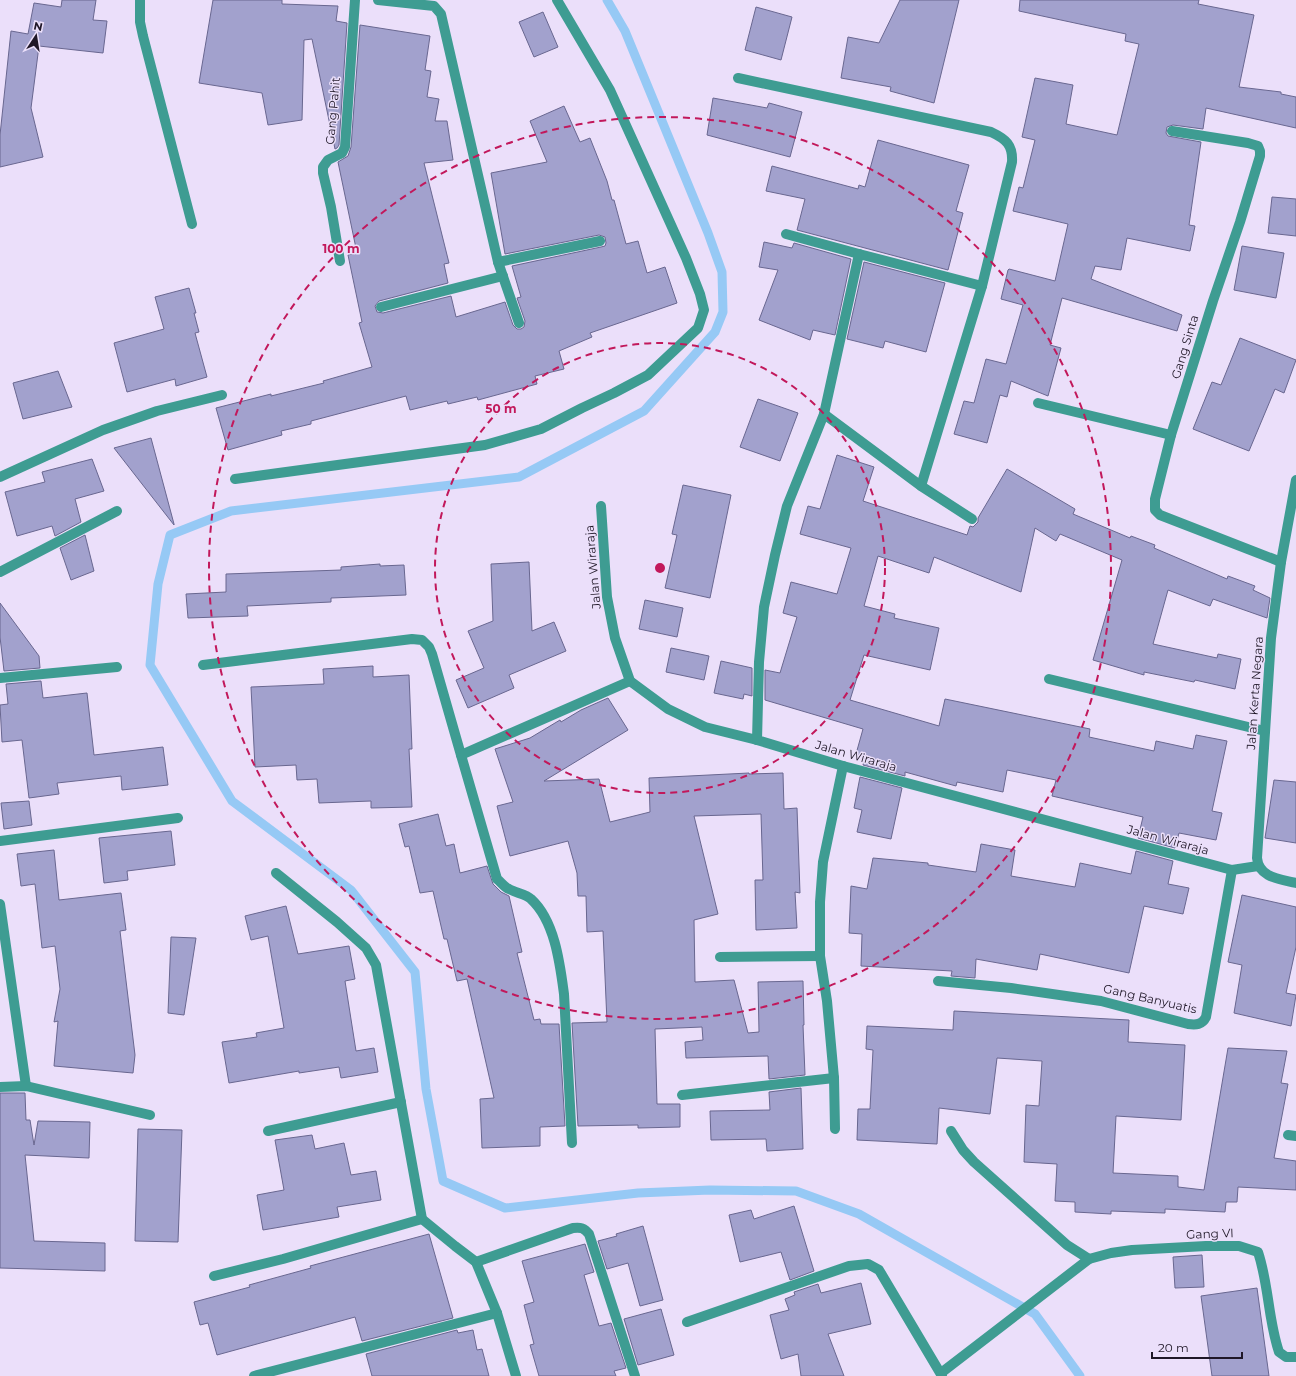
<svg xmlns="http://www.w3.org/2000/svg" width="1296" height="1376" viewBox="0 0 1296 1376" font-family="Montserrat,sans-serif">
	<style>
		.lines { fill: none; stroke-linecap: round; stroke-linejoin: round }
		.stream { stroke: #96c9f5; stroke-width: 9 }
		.building { fill: #a2a1cd; stroke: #696790 }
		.minor { stroke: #3e9c92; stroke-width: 10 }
		.tertiary { stroke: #3e9c92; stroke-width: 10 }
		.ring { fill: none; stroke: #c2185b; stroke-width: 2; stroke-dasharray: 7 5 }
		.labels { text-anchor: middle; stroke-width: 3; stroke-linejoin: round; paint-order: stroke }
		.street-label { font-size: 12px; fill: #1f1727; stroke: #ebdffa }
		.centre { fill: #c2185b; stroke: #ebdffa; stroke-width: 2 }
		.ring-label { font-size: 12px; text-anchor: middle; font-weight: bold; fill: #c2185b; stroke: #ebdffa; stroke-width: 3; stroke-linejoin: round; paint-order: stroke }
	</style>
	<rect width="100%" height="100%" fill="#ebdffa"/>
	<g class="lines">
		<!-- stream -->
		<polyline class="stream" points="607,0 625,31 708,233 722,272 723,312 715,332 644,411 519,477 231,511 170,535 158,584 150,665 232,801 351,890 415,972 426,1089 443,1181 505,1208 638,1193 710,1190 796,1191 859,1214 1035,1314 1080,1376"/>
	</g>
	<!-- building -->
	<g class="building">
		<polygon points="62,0 96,0 93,20 107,21 103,53 39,46 31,108 43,157 0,167 0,135 11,31 28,34 34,3 61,7"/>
		<polygon points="213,0 282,0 282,4 338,6 336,21 347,23 339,145 337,148 335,149 312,39 304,40 302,120 268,125 262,93 199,83"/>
		<polygon points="900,0 959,0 934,103 890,91 891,87 841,78 848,37 879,43"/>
		<polygon points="1020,0 1199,0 1198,4 1254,15 1239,87 1281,92 1281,94 1296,97 1296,128 1206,108 1203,129 1173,125 1167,127 1166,133 1168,136 1201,142 1189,225 1195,226 1190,251 1127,238 1121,270 1095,266 1091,279 1182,315 1177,331 1062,298 1050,345 1061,348 1048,396 1011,381 1007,397 1000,395 987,443 954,434 964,401 974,403 986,359 1006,364 1023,305 1001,299 1008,270 1009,269 1055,281 1068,224 1013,211 1019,187 1023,188 1035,140 1022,137 1035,78 1073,85 1066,124 1117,135 1139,44 1125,41 1126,34 1019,11"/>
		<polygon points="756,7 792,17 781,60 745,50"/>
		<polygon points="543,12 558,47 534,57 519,22"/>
		<polygon points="360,25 430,36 425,70 431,71 427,97 439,99 435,121 447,121 453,160 424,163 449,263 444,264 448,283 379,301 375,306 377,312 383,313 451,296 456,317 505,302 513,325 517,329 521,329 524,327 525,321 517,298 521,297 512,266 601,247 605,246 606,243 605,237 599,235 505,254 491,173 547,162 530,121 564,106 580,142 590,138 607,181 612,200 614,200 626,244 638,241 647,273 665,267 677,303 590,333 592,337 559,351 564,369 535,376 537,384 478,400 477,397 448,404 447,401 410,410 406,396 311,421 311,424 281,431 282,435 228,450 216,408 271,394 271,396 324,383 323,381 372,367 359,323 362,322 348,255 357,253 338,162 348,156 351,147"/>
		<polygon points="713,98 767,108 769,103 802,112 790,157 707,135"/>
		<polygon points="878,140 969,165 956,211 963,213 948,270 797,230 805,199 766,191 772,166 858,189 859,185 865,187"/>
		<polygon points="1272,197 1296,199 1296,236 1268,233"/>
		<polygon points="764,242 792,248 794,243 851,259 835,335 813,330 810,340 759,320 778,270 759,267"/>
		<polygon points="1242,246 1284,253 1276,298 1234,290"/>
		<polygon points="864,262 945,283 926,352 885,341 883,348 847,339"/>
		<polygon points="189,288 196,313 194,313 199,332 195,333 207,377 176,386 175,379 127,392 114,343 164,329 155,297"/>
		<polygon points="1240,338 1296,360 1284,393 1275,389 1249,451 1193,429 1212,382 1221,385"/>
		<polygon points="58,371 72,407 23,419 13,383"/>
		<polygon points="758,399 798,413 780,461 740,447"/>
		<polygon points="151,438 174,524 174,525 114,448"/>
		<polygon points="837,455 874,467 863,501 967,535 970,526 973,527 978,522 978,518 1007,469 1075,509 1073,514 1130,538 1131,536 1155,545 1154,548 1227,579 1228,576 1255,586 1253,590 1270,598 1267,618 1213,599 1210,606 1168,590 1153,644 1217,658 1218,654 1241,659 1235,689 1195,680 1194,682 1144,672 1144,675 1093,660 1122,560 1060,534 1056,541 1035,528 1021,592 934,557 929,573 878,556 864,606 895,614 894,618 939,628 930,670 864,655 850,700 939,726 945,699 1090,729 1089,737 1154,751 1156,741 1193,749 1196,735 1227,741 1212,811 1222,813 1216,840 1179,833 1175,848 1138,838 1143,817 1052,796 1056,780 1007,770 1003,792 957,782 956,786 905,772 905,776 863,765 865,756 856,754 863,729 765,700 765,670 780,673 797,617 783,613 791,582 837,594 851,548 800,534 808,506 820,509"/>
		<polygon points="92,459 104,491 75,499 81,522 55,536 52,526 17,536 5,492 45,482 42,472"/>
		<polygon points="683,485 731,495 710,598 665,588 677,535 672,534"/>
		<polygon points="85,535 94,571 71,580 60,548"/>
		<polygon points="529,562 532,631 554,622 566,651 509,675 514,688 468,708 456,680 484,668 468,631 493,621 491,564"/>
		<polygon points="380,564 380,566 404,565 406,595 331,598 331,602 247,606 248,616 188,618 186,594 226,592 226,574 341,570 341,567"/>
		<polygon points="645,600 683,608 677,637 639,629"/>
		<polygon points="0,603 39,656 40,668 4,671 0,637"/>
		<polygon points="671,648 709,656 704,680 666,672"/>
		<polygon points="721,661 752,668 752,696 744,694 743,699 714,693"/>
		<polygon points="373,666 373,677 409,675 412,749 409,749 412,807 371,808 371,801 319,803 317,779 297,780 296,765 255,767 251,687 324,684 323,669"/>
		<polygon points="41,681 43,698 87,693 94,755 163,747 168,785 122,790 121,776 57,783 59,794 29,798 22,740 2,742 0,705 8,704 6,684"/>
		<polygon points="608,698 628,730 544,781 599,779 610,822 650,812 649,778 749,773 749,774 783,773 784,809 797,808 800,893 795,892 797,928 756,930 755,880 763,880 761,814 694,816 718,914 694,920 695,982 734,980 748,1033 759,1032 758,982 803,981 804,1025 803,1025 805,1075 769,1079 768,1056 686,1058 685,1042 703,1040 702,1027 655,1029 657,1104 680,1104 680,1127 638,1128 638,1125 578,1126 572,1023 607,1022 603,931 587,932 586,896 578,896 577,873 568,841 510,856 497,806 513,802 495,749 530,738 560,720 561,722 581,710"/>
		<polygon points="860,777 902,788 891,839 857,832 862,810 854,808"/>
		<polygon points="1274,780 1296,782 1296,843 1265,838"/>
		<polygon points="29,801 32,825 4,829 1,803"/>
		<polygon points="438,814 446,846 454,844 460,873 487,866 493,884 501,892 509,896 522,952 517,953 534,1020 540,1019 541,1024 559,1024 565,1126 540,1127 540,1146 482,1148 480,1099 494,1098 467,979 457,981 447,939 444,939 433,891 420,893 409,846 405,847 399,824"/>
		<polygon points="171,831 175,865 127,871 128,880 104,883 99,838"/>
		<polygon points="981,844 1015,850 1011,876 1075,887 1080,863 1131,874 1136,851 1173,861 1168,884 1189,888 1183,914 1144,906 1129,973 1040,954 1037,970 976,959 975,978 951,976 952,971 861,966 862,934 849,933 851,886 867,889 873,858 928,863 928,865 976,872"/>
		<polygon points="54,850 59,900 121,893 126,930 120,931 135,1055 133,1073 54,1066 58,1021 54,1022 60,989 55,946 42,948 35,884 21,886 17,854"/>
		<polygon points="1242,895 1296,907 1296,947 1286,993 1296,995 1291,1026 1234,1013 1242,965 1228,962"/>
		<polygon points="286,906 298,954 349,946 355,979 345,981 356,1051 374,1048 378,1072 341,1078 339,1067 299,1073 299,1071 229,1083 222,1042 257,1037 256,1033 284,1028 268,936 251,940 245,916"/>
		<polygon points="171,937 196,938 184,1015 168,1013"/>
		<polygon points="954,1011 1129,1020 1128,1042 1185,1045 1181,1120 1116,1116 1113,1173 1178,1176 1178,1187 1204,1190 1228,1048 1287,1051 1281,1083 1288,1084 1274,1158 1296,1161 1296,1190 1238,1187 1237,1202 1226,1202 1225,1212 1165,1209 1165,1213 1111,1211 1111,1214 1075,1212 1075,1202 1055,1201 1057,1164 1024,1162 1026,1105 1039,1106 1042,1061 997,1058 990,1114 939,1108 937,1144 857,1140 858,1109 870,1109 873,1050 866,1049 867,1026 953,1030"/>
		<polygon points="801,1088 803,1149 767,1151 766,1139 711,1140 710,1111 770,1110 769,1092"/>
		<polygon points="0,1093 25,1093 26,1120 30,1120 34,1145 38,1121 90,1122 89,1158 25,1155 34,1241 105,1243 105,1271 0,1268"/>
		<polygon points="138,1129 182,1130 178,1242 135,1241"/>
		<polygon points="312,1135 315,1149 344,1143 351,1175 376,1171 381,1200 337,1207 339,1217 263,1230 257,1195 284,1190 275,1140"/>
		<polygon points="794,1206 814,1271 790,1280 781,1252 740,1262 729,1215 751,1210 754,1219"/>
		<polygon points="643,1226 663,1300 640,1306 628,1263 607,1269 598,1241 617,1236 616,1234"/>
		<polygon points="429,1234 453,1318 362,1341 355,1317 217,1355 208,1323 200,1325 194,1302 250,1287 249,1285 311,1268 310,1266"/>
		<polygon points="585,1244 594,1272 584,1275 599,1326 611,1323 626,1368 614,1371 616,1376 539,1376 530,1345 534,1344 524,1305 534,1302 522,1261"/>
		<polygon points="1202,1255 1204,1287 1175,1288 1173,1257"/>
		<polygon points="861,1283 871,1324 828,1334 844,1376 801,1376 798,1354 781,1359 770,1315 789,1310 785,1299 795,1295 794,1292 818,1284 821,1293"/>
		<polygon points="1257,1288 1269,1376 1212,1376 1201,1296"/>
		<polygon points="661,1309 674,1355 638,1365 624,1319"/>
		<polygon points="457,1330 458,1333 473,1330 477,1350 482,1349 489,1376 372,1376 366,1354"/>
	</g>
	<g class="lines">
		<!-- minor -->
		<g class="minor">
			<polyline points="140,0 140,22 143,36 192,224"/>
			<polyline points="378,0 434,6 441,14 498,262 519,323"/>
			<path d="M738 78 991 132C1006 139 1013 145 1012 162L982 286 921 486"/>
			<polyline points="1172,131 1248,143 1258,146 1260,151 1260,156 1240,222 1213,301 1171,435 1155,499 1155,510 1160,515 1281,562"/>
			<polyline points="786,234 859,254 982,286"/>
			<polyline points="340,261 331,207 323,173 323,167 328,160 342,153 345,147 355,0"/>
			<polyline points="498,262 600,241"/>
			<polyline points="381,307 503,276"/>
			<polyline points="1038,403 1171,435"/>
			<polyline points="824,414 921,486 972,519"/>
			<polyline points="0,477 103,430 157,411 222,395"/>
			<polyline points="235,479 485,445 541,429 582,408 614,393 648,375 698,328 704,310 700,294 686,258 610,90 557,0"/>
			<polyline points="601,506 607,597 615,638 630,681 668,709 705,727 757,740 843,766 1232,870 1258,866"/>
			<polyline points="0,572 117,511"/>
			<path d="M203 665 412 639 422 640 429 647 432 654 461 755 497 879C501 882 504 887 509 889 516 893 526 894 531 899 555 921 560 964 564 994L572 1143"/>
			<polyline points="0,678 117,667"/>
			<polyline points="1049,679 1265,731"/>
			<polyline points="757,740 759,662 764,607 775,555 787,506 824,414 859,254"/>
			<polyline points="461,755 630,681"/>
			<polyline points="0,841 178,818"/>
			<polyline points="276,873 337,922 366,948 376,965 422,1219 455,1246 476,1262 497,1313 516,1376"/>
			<polyline points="0,904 26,1086"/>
			<polyline points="720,957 820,956"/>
			<path d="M938 981 1011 988 1101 1001 1188 1024C1196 1025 1202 1025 1206 1017L1232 870"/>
			<polyline points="0,1087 26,1086 150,1115"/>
			<polyline points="682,1095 834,1078"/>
			<polyline points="835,1129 834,1078 827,1001 820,956 820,902 823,862 843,766"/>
			<polyline points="268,1131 401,1102"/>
			<polyline points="951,1131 963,1150 974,1162 1067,1245 1089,1259"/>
			<polyline points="1288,1135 1296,1136"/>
			<path d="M476 1262 573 1228C581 1227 584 1228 589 1234L635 1376"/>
			<polyline points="214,1276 283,1259 422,1219"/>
			<polyline points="687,1322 849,1266 868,1264 879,1270 942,1376"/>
			<path d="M941 1373 1089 1259 1111 1253 1132 1250 1206 1246H1239L1258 1252C1269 1285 1268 1320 1279 1352L1286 1357H1296"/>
			<polyline points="254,1376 497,1313"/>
		</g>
		<!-- tertiary -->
		<path class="tertiary" d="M1296 480 1281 562 1271 638 1257 858C1259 878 1280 879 1296 883"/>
	</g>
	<!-- distance rings -->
	<g class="ring">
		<circle cx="660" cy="568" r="225"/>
		<circle cx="660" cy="568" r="451"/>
	</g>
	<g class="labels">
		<!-- street labels -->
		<g class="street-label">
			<text transform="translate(333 111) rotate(-85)" y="4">Gang Pahit</text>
			<text transform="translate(1185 347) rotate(-73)" y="4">Gang Sinta</text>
			<text transform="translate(593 567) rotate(-95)" y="4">Jalan Wiraraja</text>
			<text transform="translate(1255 693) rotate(-86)" y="4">Jalan Kerta Negara</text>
			<text transform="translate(856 756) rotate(16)" y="4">Jalan Wiraraja</text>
			<text transform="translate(1168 840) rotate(15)" y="4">Jalan Wiraraja</text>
			<text transform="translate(1150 999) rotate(13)" y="4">Gang Banyuatis</text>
			<text transform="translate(1210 1234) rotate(-2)" y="4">Gang VI</text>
		</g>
	</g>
	<circle cx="660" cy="568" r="6" class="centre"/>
	<g class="ring-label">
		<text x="341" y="253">100 m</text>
		<text x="501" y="413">50 m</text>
	</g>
	<!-- north arrow -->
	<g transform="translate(36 36) rotate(12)" stroke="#ebdffa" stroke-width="3" paint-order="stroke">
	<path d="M0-3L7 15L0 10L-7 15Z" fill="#1f1727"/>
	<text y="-6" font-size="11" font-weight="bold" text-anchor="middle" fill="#1f1727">N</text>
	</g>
	<!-- scale -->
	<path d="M1152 1352v6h90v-6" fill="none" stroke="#1f1727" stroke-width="2"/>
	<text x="1158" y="1352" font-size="12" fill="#1f1727" stroke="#ebdffa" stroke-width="3" paint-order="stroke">20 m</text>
</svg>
